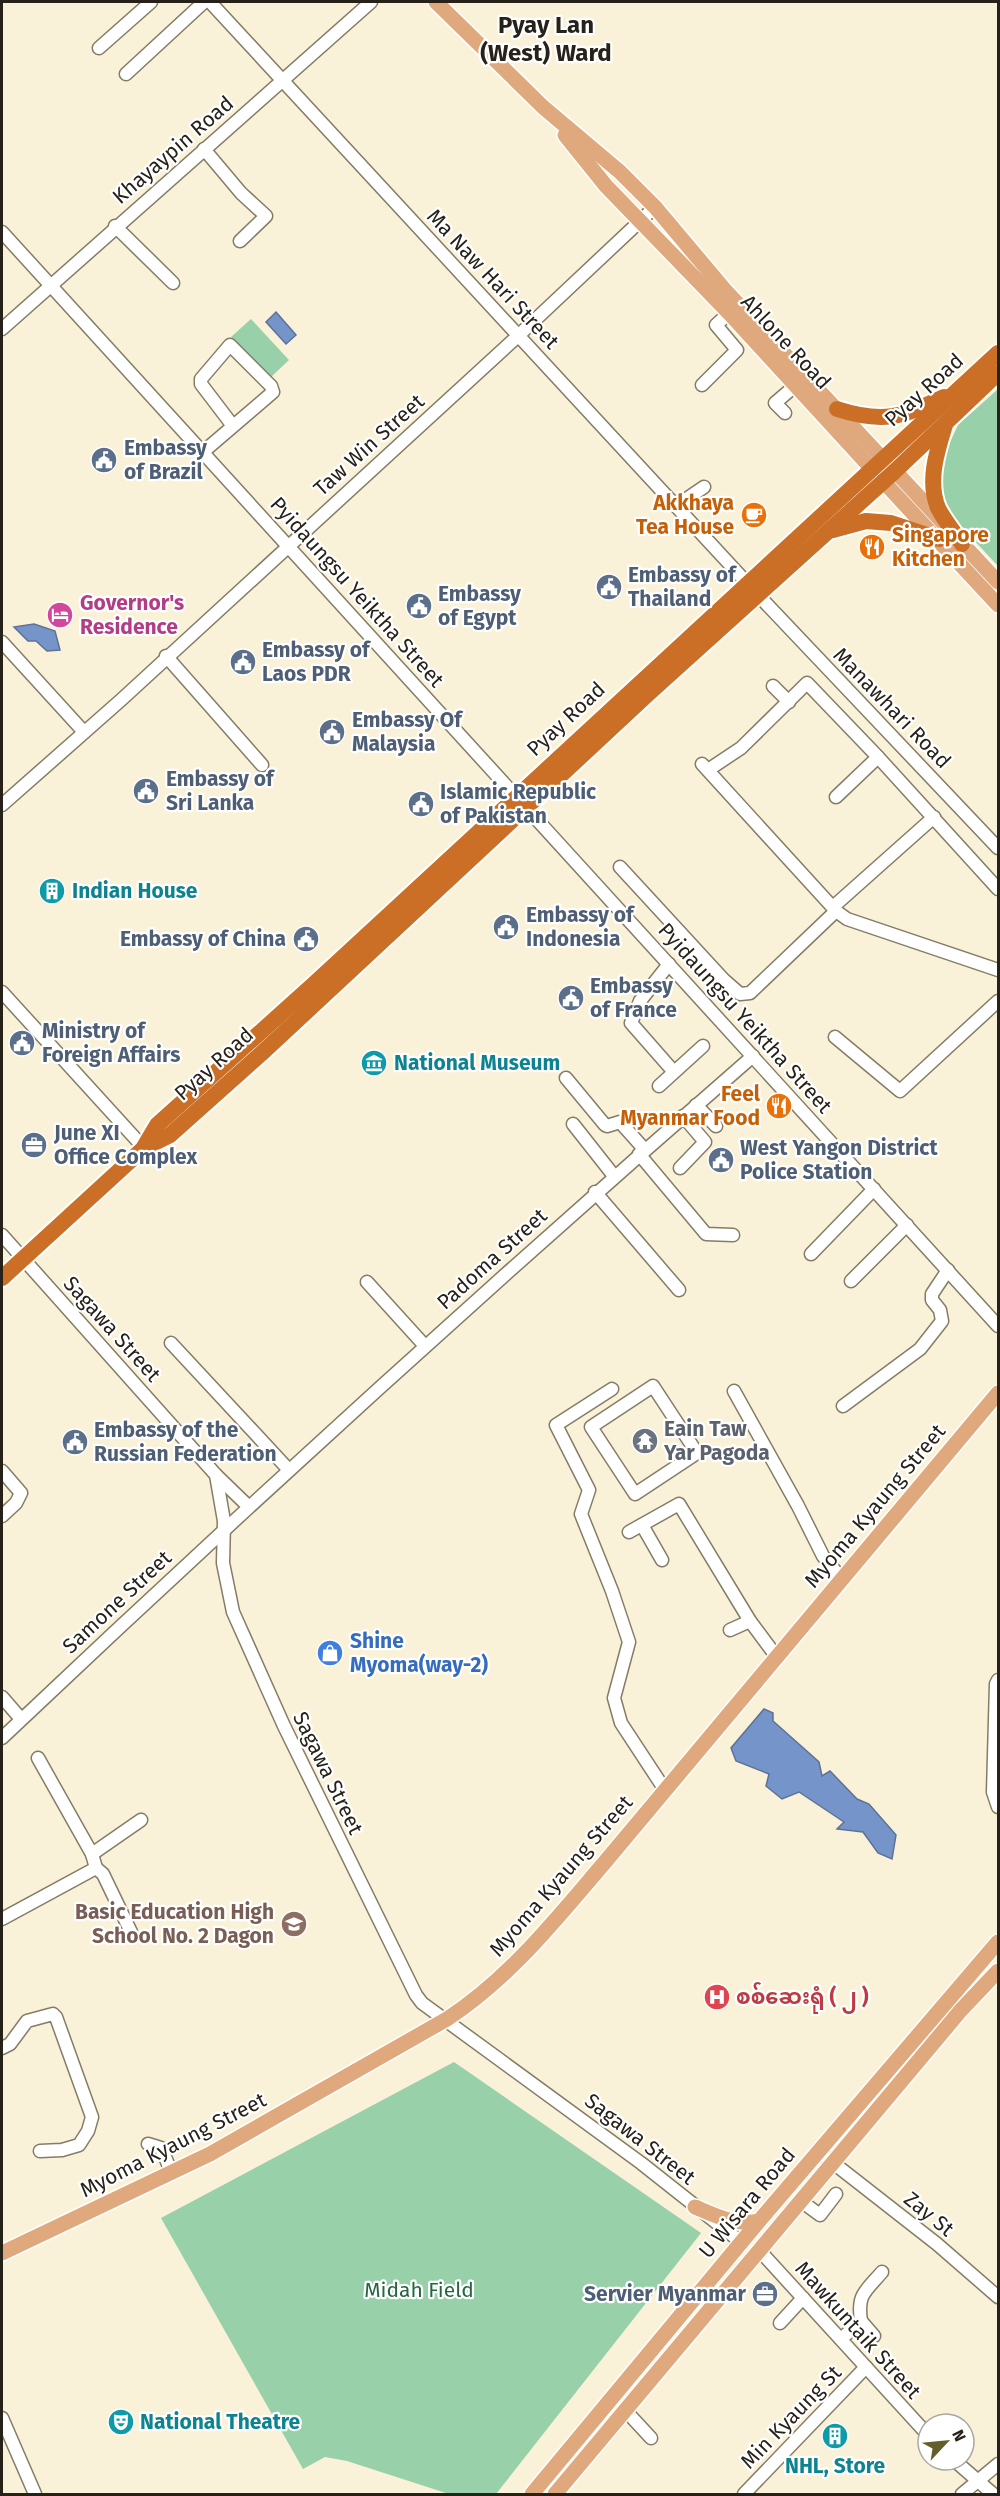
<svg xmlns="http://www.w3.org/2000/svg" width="1000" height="2496" viewBox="0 0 1000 2496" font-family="'Fira Sans','Noto Sans Myanmar',sans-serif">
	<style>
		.green { fill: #97d0a9 }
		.water { fill: #7595ca; stroke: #5d7295; stroke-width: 1.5 }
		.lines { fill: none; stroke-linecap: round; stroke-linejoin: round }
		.minor-casing { stroke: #847c67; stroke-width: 15 }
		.major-casing { stroke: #fff; stroke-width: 18 }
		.highway-casing { stroke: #fff; stroke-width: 20 }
		.minor { stroke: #fff; stroke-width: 12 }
		.major { stroke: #e0a97d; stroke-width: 15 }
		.highway { stroke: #cb6f26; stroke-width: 16 }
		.labels { text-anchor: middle; stroke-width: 4.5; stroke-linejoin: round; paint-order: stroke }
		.street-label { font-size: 21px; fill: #26221a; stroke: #fff }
		.service-label { font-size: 21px; font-weight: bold; fill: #4e5e75; stroke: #fff; text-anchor: start }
		.food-label { font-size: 21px; font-weight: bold; fill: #c56008; stroke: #fff; text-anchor: end }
		.hotel-label { font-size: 21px; font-weight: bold; fill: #b23c85; stroke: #fff; text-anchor: start }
		.culture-label { font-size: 21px; font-weight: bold; fill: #0d838f; stroke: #fff; text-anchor: start }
		.worship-label { font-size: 21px; font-weight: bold; fill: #5b616d; stroke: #fff; text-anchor: start }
		.shop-label { font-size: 21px; font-weight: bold; fill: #366cbe; stroke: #fff; text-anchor: start }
		.education-label { font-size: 21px; font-weight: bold; fill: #785e54; stroke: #fff; text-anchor: end }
		.health-label { font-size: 21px; font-weight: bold; fill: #be3a42; stroke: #fff; text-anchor: start }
		.park-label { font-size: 21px; fill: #24673f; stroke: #fff }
		.quarter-label { font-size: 24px; font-weight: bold; fill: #26221a; stroke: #fff }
	</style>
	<rect width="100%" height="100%" fill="#faf1d9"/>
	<!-- green -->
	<g class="green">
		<polygon points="251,319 289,360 269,379 231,337"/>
		<polygon points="998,389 998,566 944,508 940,464 958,425"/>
		<polygon points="454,2062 701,2233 496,2494 449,2494 347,2461 325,2457 303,2469 161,2218"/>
	</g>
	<!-- water -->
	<g class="water">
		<polygon points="276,312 296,335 286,344 266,322"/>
		<polygon points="34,624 55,631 60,650 47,651 36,641 28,641 14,627"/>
		<polygon points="764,1709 773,1713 773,1721 819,1762 822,1776 830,1771 857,1799 869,1804 896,1835 892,1859 878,1853 863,1832 837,1829 844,1822 799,1792 782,1799 766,1786 769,1774 736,1761 731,1748"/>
	</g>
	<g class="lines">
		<defs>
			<g id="minor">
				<polyline points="210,2 747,583"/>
				<polyline points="99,48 151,2"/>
				<polyline points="126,74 204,2"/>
				<polyline points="204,149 241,193 266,216 240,241"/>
				<polyline points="115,226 173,283"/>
				<polyline points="2,232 998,1326"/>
				<polyline points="2,329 371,2"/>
				<polyline points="702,385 737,350 716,325 729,313"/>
				<polyline points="785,413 775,403 796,385"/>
				<polyline points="203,452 273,392 271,386 230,345 201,379 201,384 233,426"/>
				<polyline points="674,503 685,500 704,487"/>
				<polyline points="758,595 998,848"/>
				<polyline points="2,642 84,732"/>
				<polyline points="166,656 262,765"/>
				<polyline points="773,686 789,702"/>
				<polyline points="878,757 998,889"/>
				<polyline points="702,764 836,911 847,919 998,970"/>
				<polyline points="708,770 741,748 807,683 878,757 836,797"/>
				<polyline points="2,805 121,700 519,335 655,207"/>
				<polyline points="620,867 724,980 740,994 750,993 836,911"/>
				<polyline points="834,906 934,817"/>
				<polyline points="669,964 640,1001 631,1023 674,1072"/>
				<polyline points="2,992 144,1148"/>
				<polyline points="835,1037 900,1091 998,1001"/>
				<polyline points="566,1078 605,1125 607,1126 620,1122 645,1150"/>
				<polyline points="659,1086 703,1046"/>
				<polyline points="696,1105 716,1126"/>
				<polyline points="573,1124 614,1176"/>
				<polyline points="639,1154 706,1234 733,1235"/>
				<polyline points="680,1168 705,1142 683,1116"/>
				<polyline points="595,1192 679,1290"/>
				<polyline points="2,1235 216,1475 248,1506"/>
				<polyline points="811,1254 874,1189"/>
				<polyline points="851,1281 907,1225"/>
				<polyline points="367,1282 425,1346"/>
				<polyline points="171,1343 289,1470"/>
				<polygon points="653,1386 697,1453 635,1494 591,1427"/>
				<polyline points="612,1389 556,1425 589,1490 581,1514 612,1591 629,1642 614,1698 621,1723 665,1790"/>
				<polyline points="734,1391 798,1506 823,1556 841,1578"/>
				<polyline points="843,1406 920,1349 942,1321 940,1310 932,1300 932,1294 948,1270"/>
				<polyline points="2,1471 21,1493 16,1503 2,1516"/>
				<polyline points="216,1475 224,1521 223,1563 233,1612 284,1726 416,1995 422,2003 641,2163 741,2242"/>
				<polyline points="642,1525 662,1560"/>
				<polyline points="629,1532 679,1504 750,1621 776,1656"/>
				<polyline points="730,1630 750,1621"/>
				<polyline points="998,1680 996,1684 993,1792 998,1807"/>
				<polyline points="2,1697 21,1719"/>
				<path d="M2 1738C248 1505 498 1278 753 1056"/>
				<polyline points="38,1758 92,1854"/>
				<polyline points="96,1868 103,1874 131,1932"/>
				<polyline points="2,1919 96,1868 92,1854 141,1820"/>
				<polyline points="2,2048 10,2044 27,2021 53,2014 56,2017 92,2117 88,2131 79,2145 62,2150 40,2151"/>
				<polyline points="148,2144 161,2148 172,2173"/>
				<polyline points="818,2151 937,2244 998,2297"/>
				<polyline points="801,2201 820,2215 836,2194"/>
				<polyline points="760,2251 928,2435"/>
				<polyline points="861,2321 874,2336"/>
				<polyline points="780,2323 803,2298"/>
				<path d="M841 2339 861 2321C857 2294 865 2292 882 2272"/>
				<polyline points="626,2411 651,2438"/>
				<polyline points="2,2418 35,2494"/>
				<polyline points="954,2460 993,2494"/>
				<polyline points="744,2494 866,2367"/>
				<polyline points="962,2494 998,2464"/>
			</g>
			<g id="major">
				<polyline points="436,2 543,107 620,172 655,207 724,289 882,458"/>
				<polyline points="565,135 606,186 729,313 872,469"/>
				<polyline points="895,471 998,582"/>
				<polyline points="883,481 998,605"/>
				<path d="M695 2207C716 2216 735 2226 759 2221"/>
				<path d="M2 2253 210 2154 447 2019C510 1978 557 1918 605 1862L998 1393"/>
				<polyline points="532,2494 759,2221 998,1942"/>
				<polyline points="555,2494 961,2010 998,1971"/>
			</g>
			<g id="highway">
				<path d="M837 409C884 424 901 417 944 397"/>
				<path d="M945 425C937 451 927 481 938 508 944 520 954 532 962 544"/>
				<polyline points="833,530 866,521 891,523 939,539"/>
				<polyline points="144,1147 157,1125 314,984 998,353"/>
				<polyline points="2,1278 144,1148 170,1135 263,1052 648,694 895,471 998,373"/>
			</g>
		</defs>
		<!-- minor casing -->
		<use href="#minor" class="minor-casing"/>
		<!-- major casing -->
		<use href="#major" class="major-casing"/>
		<!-- highway casing -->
		<use href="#highway" class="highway-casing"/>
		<!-- minor -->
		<use href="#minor" class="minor"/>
		<!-- major -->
		<use href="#major" class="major"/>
		<!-- highway -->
		<use href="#highway" class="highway"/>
	</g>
	<!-- icons -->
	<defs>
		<symbol id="civic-disc" viewBox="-11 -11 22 22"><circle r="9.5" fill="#5c6f8a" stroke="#fff"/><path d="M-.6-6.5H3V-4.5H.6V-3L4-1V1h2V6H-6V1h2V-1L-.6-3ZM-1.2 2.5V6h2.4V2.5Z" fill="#fff"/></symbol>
		<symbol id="cafe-disc" viewBox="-11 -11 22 22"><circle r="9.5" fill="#e8710a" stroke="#fff"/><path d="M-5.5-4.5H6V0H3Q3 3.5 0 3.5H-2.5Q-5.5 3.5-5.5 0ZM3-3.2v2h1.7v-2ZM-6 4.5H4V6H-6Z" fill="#fff"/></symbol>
		<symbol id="restaurant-disc" viewBox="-11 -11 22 22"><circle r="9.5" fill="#e8710a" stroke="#fff"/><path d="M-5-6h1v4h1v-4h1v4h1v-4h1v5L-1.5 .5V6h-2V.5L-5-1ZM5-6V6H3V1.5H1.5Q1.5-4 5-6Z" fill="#fff"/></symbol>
		<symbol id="hotel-disc" viewBox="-11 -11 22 22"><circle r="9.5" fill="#d1479c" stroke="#fff"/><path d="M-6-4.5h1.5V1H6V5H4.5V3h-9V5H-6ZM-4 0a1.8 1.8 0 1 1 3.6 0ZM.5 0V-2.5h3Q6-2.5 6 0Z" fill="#fff"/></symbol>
		<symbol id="building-disc" viewBox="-11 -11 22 22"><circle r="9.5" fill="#0f9aa8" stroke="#fff"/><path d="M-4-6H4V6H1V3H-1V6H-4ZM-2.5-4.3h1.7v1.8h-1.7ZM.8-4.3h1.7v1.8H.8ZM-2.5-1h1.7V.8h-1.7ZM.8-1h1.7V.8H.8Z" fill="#fff"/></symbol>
		<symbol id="museum-disc" viewBox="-11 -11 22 22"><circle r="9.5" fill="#0f9aa8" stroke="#fff"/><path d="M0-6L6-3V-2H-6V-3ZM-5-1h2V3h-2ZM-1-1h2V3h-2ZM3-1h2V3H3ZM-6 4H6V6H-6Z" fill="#fff"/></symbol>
		<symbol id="office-disc" viewBox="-11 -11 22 22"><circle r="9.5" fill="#5c6f8a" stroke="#fff"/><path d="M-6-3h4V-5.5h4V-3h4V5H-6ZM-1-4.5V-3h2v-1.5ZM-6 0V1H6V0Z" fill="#fff"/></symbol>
		<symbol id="temple-disc" viewBox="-11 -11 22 22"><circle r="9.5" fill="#6b7280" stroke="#fff"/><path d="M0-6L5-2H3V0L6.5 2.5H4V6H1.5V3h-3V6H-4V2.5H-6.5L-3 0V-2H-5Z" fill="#fff"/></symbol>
		<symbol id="shop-disc" viewBox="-11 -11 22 22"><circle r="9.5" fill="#3f7fe0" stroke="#fff"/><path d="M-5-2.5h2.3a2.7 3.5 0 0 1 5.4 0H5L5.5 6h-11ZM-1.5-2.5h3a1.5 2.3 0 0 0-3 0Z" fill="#fff"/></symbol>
		<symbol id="school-disc" viewBox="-11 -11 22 22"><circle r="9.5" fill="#8d6e63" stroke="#fff"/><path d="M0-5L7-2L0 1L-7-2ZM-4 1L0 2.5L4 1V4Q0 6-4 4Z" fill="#fff"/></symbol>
		<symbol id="hospital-disc" viewBox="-11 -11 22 22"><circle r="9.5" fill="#e0444e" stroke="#fff"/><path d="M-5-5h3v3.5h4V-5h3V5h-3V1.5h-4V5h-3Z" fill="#fff"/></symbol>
		<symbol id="theatre-disc" viewBox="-11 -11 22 22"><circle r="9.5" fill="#0f9aa8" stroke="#fff"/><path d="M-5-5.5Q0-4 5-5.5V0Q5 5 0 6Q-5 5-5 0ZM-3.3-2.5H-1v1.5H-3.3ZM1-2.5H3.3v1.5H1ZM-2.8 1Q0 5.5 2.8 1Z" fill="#fff"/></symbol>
	</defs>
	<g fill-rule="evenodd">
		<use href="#civic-disc" x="89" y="445" width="30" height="30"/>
		<use href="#cafe-disc" x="739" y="500" width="30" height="30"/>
		<use href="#restaurant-disc" x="857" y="532" width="30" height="30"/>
		<use href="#civic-disc" x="594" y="572" width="30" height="30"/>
		<use href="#civic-disc" x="404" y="591" width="30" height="30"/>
		<use href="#hotel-disc" x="45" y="600" width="30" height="30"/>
		<use href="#civic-disc" x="228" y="647" width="30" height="30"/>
		<use href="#civic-disc" x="317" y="717" width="30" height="30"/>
		<use href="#civic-disc" x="131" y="776" width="30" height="30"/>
		<use href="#civic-disc" x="406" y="789" width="30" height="30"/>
		<use href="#building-disc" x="37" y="876" width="30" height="30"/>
		<use href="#civic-disc" x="491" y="912" width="30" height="30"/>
		<use href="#civic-disc" x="291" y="924" width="30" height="30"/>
		<use href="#civic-disc" x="556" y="983" width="30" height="30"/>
		<use href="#civic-disc" x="7" y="1028" width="30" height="30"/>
		<use href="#museum-disc" x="359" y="1048" width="30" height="30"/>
		<use href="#restaurant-disc" x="764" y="1091" width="30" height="30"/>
		<use href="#office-disc" x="19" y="1130" width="30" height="30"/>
		<use href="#civic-disc" x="706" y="1145" width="30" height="30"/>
		<use href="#temple-disc" x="630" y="1426" width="30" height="30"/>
		<use href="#civic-disc" x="60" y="1427" width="30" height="30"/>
		<use href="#shop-disc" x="315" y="1638" width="30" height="30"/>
		<use href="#school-disc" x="279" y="1909" width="30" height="30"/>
		<use href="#hospital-disc" x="702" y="1982" width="30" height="30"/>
		<use href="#office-disc" x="750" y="2279" width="30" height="30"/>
		<use href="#theatre-disc" x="106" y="2407" width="30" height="30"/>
		<use href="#building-disc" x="820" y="2421" width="30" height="30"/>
	</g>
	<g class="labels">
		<!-- street labels -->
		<g class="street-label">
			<text transform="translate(173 150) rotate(-41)" y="7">Khayaypin Road</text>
			<text transform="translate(493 279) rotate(47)" y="7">Ma Naw Hari Street</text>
			<text transform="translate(786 342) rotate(47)" y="7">Ahlone Road</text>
			<text transform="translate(924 390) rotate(-42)" y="7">Pyay Road</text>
			<text transform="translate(369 445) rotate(-42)" y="7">Taw Win Street</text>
			<text transform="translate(357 592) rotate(48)" y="7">Pyidaungsu Yeiktha Street</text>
			<text transform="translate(892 708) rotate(46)" y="7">Manawhari Road</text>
			<text transform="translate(566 719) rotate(-43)" y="7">Pyay Road</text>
			<text transform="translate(745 1018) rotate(48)" y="7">Pyidaungsu Yeiktha Street</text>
			<text transform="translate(214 1064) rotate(-42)" y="7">Pyay Road</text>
			<text transform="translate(492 1259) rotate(-42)" y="7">Padoma Street</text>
			<text transform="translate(112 1329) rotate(48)" y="7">Sagawa Street</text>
			<text transform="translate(875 1506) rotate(-50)" y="7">Myoma Kyaung Street</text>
			<text transform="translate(117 1602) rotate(-43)" y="7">Samone Street</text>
			<text transform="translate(328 1773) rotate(64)" y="7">Sagawa Street</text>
			<text transform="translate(561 1876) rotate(-49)" y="7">Myoma Kyaung Street</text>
			<text transform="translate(640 2139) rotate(38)" y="7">Sagawa Street</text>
			<text transform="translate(173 2145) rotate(-27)" y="7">Myoma Kyaung Street</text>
			<text transform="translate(747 2203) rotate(-50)" y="7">U Wisara Road</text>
			<text transform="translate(929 2214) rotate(39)" y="7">Zay St</text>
			<text transform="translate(858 2330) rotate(48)" y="7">Mawkuntaik Street</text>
			<text transform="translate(791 2417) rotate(-46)" y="7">Min Kyaung St</text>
		</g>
		<!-- service labels -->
		<g class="service-label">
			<text x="124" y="455">Embassy<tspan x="124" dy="24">of Brazil</tspan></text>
			<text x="628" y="582">Embassy of<tspan x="628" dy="24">Thailand</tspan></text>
			<text x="438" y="601">Embassy<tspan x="438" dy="24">of Egypt</tspan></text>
			<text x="262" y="657">Embassy of<tspan x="262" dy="24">Laos PDR</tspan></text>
			<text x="352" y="727">Embassy Of<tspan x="352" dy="24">Malaysia</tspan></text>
			<text x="166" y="786">Embassy of<tspan x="166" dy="24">Sri Lanka</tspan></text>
			<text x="440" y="799">Islamic Republic<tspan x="440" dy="24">of Pakistan</tspan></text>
			<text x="526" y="922">Embassy of<tspan x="526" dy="24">Indonesia</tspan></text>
			<text x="286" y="946" text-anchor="end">Embassy of China</text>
			<text x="590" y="993">Embassy<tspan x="590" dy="24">of France</tspan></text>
			<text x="42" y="1038">Ministry of<tspan x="42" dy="24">Foreign Affairs</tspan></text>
			<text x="54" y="1140">June XI<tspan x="54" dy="24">Office Complex</tspan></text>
			<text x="740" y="1155">West Yangon District<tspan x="740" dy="24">Police Station</tspan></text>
			<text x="94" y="1437">Embassy of the<tspan x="94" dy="24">Russian Federation</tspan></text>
			<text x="746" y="2301" text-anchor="end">Servier Myanmar</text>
		</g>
		<!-- food labels -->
		<g class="food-label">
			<text x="734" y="510">Akkhaya<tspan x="734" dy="24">Tea House</tspan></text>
			<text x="892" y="542" text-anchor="start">Singapore<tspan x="892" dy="24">Kitchen</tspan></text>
			<text x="760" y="1101">Feel<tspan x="760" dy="24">Myanmar Food</tspan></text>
		</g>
		<!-- hotel labels -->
		<g class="hotel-label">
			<text x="80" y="610">Governor's<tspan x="80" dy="24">Residence</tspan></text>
		</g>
		<!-- culture labels -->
		<g class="culture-label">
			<text x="72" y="898">Indian House</text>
			<text x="394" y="1070">National Museum</text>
			<text x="140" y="2429">National Theatre</text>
			<text x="835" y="2473" text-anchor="middle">NHL, Store</text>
		</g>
		<!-- worship labels -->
		<g class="worship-label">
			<text x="664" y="1436">Eain Taw<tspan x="664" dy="24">Yar Pagoda</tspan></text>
		</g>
		<!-- shop labels -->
		<g class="shop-label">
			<text x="350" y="1648">Shine<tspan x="350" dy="24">Myoma(way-2)</tspan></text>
		</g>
		<!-- education labels -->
		<g class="education-label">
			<text x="274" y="1919">Basic Education High<tspan x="274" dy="24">School No. 2 Dagon</tspan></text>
		</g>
		<!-- health labels -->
		<g class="health-label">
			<text x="736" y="2004">စစ်ဆေးရုံ ( ၂ )</text>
		</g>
		<!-- park labels -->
		<g class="park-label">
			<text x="419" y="2297">Midah Field</text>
		</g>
		<!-- quarter labels -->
		<g class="quarter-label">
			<text x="546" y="33">Pyay Lan<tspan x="546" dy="28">(West) Ward</tspan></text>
		</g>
	</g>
	<!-- border -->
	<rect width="1000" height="2496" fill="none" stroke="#26221a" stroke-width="6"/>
	<!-- north arrow -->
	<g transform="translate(946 2442) rotate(64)"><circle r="28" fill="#ffffff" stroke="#a8a7a3" stroke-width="1.5"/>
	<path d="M0-4.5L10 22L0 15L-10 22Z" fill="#625f2c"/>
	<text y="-9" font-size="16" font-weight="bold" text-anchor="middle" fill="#26221a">N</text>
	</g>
</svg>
